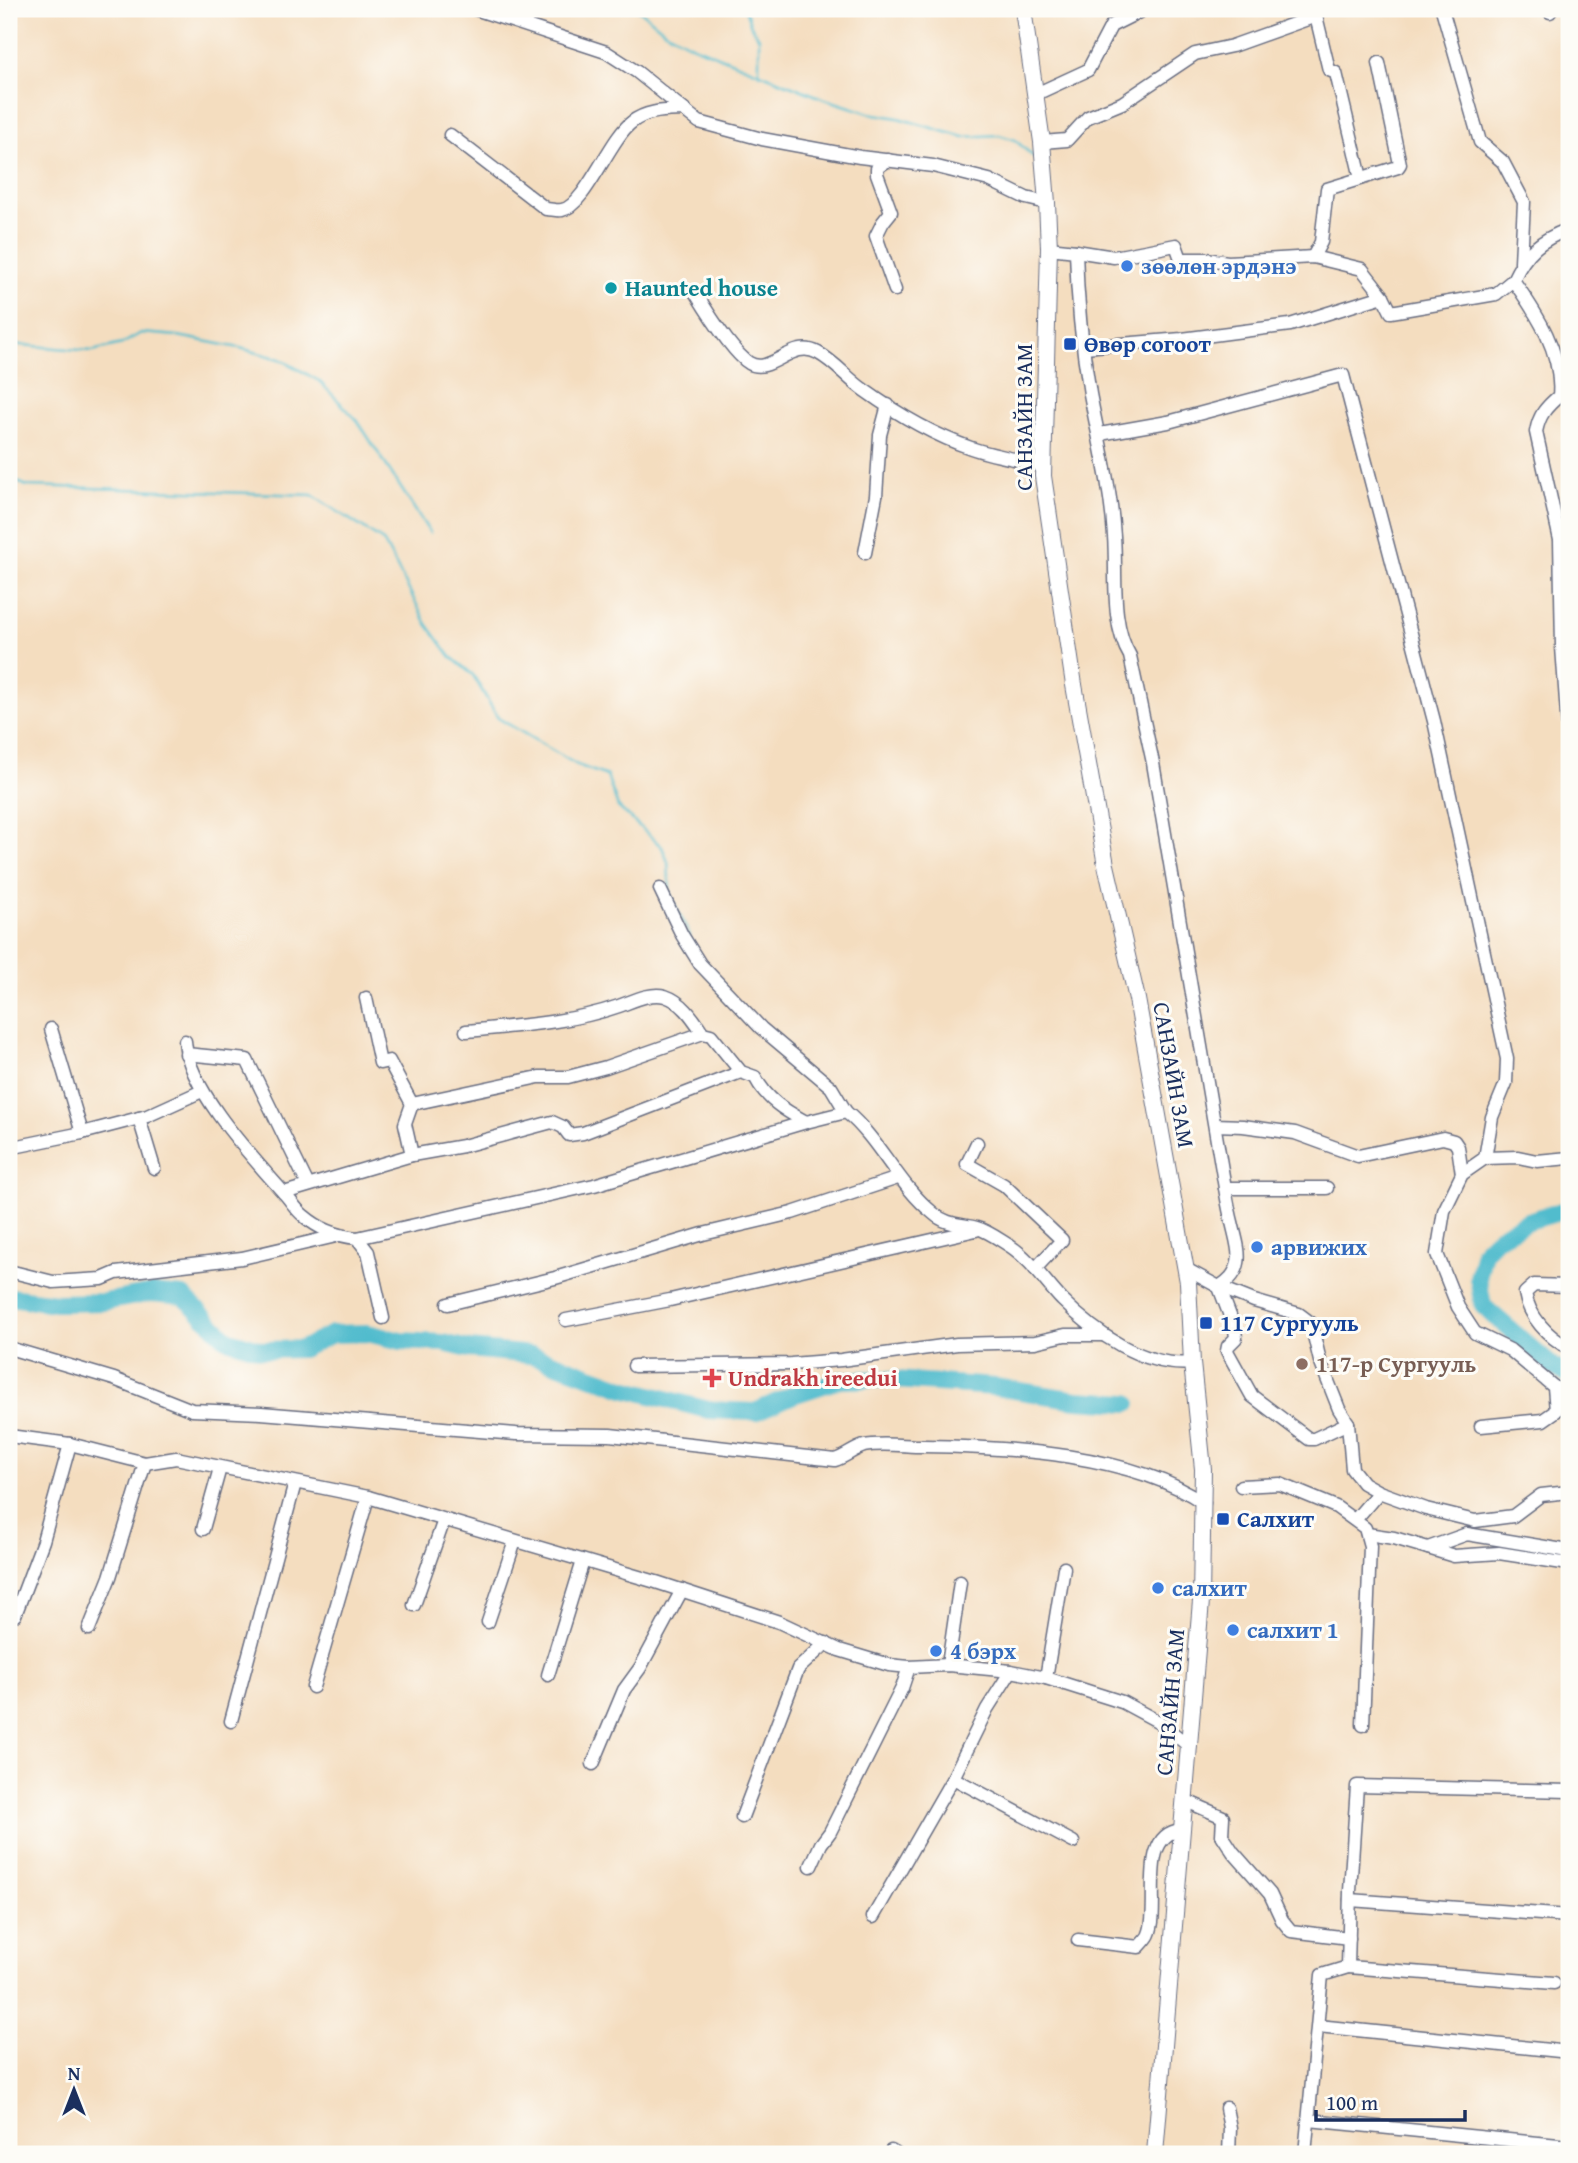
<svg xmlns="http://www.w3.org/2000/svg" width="1578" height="2163" viewBox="0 0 1578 2163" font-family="'Gentium Book Plus',serif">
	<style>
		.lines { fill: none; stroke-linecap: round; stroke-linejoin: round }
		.stream { stroke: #51bccd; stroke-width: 2.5 }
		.river { stroke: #51bccd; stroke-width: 18 }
		.minor-casing { stroke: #676c80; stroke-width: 15 }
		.secondary-casing { stroke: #676c80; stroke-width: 18 }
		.minor { stroke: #fff; stroke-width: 12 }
		.secondary { stroke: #fff; stroke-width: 16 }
		.shop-dot { fill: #3f7fe0; stroke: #fdfcf7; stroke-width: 2.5 }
		.culture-dot { fill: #0f9aa8; stroke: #fdfcf7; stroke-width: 2.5 }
		.transit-dot { fill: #1a4fb4; stroke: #fdfcf7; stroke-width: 2.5 }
		.education-dot { fill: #8d6e63; stroke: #fdfcf7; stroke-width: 2.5 }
		.health-dot { fill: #e0444e; stroke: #fdfcf7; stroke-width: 2.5 }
		.labels { text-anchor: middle; stroke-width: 6; stroke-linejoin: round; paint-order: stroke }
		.shop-label { font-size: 23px; font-weight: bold; fill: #366cbe; stroke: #fdfcf7; text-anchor: start }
		.culture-label { font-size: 23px; font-weight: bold; fill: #0d838f; stroke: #fdfcf7; text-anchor: start }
		.transit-label { font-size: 23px; font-weight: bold; fill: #164399; stroke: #fdfcf7; text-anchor: start }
		.street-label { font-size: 23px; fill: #1b2f5e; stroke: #fdfcf7 }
		.education-label { font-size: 23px; font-weight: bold; fill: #785e54; stroke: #fdfcf7; text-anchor: start }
		.health-label { font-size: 23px; font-weight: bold; fill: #be3a42; stroke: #fdfcf7; text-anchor: start }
	</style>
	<rect width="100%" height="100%" fill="#fdfcf7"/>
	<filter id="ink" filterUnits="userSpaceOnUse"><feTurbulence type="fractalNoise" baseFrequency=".0143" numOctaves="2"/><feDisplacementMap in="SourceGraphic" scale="14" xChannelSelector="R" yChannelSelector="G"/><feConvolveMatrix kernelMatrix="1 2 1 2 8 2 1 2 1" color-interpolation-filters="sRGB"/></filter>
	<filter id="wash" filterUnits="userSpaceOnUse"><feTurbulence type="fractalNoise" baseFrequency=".00686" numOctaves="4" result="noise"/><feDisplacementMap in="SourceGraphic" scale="28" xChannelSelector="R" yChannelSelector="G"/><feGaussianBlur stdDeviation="1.57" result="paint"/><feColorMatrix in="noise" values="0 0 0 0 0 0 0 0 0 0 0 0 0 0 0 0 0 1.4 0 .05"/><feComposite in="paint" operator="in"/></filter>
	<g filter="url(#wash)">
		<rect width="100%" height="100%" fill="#f4ddbf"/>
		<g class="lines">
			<!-- stream -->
			<g class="stream">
				<polyline points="638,9 665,31 691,45 822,98 869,113 898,118 963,137 999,135 1015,140 1036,159"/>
				<polyline points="745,9 751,26 759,38 759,74"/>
				<polyline points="9,344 92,351 122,344 141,333 178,336 240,348 280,359 319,381 357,420 430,533"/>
				<polyline points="9,478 27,486 312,495 383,541 427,624 451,657 473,675 498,718 577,765 607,776 618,807 662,847 668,862 670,895 690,936"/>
			</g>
			<!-- river -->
			<g class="river">
				<polyline points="1569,1209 1528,1221 1497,1238 1484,1251 1478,1278 1483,1306 1552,1366 1569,1375"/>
				<polyline points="9,1297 56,1303 104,1302 152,1293 183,1296 227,1339 262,1350 302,1349 332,1334 367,1333 401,1341 443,1343 469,1349 532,1355 624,1388 708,1410 755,1412 793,1395 839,1380 881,1379 995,1387 1077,1400 1128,1403"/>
			</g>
		</g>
	</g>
	<g filter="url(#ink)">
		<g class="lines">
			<defs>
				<g id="minor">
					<polyline points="475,9 606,52 637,72 699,122 762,139 860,157 933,166 989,180 1026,198 1047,203"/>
					<polyline points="1442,9 1480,142 1503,162 1524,202 1521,262"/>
					<polyline points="1549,9 1550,12"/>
					<polyline points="1036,94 1088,70 1111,26 1145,9"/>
					<path d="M450 135 546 209C551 209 557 211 562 210 585 206 610 138 632 122 647 110 666 111 684 110"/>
					<polyline points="1042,142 1067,140 1088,117 1122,103 1195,54 1232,46 1316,16 1329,70 1336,73 1361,178"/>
					<polyline points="888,160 877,168 877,174 891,212 883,222 876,236 895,290"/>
					<path d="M1049 248 1076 251C1077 299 1082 347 1090 394 1099 441 1111 488 1114 536 1117 574 1110 623 1130 656L1153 763 1225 1188"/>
					<path d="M1076 251 1114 257 1176 245 1181 259H1206L1228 262 1313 257 1362 269 1383 296 1391 312 1496 294 1513 280C1537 314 1563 353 1559 396 1546 407 1539 415 1536 432L1560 540 1562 647 1569 743"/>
					<polyline points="1313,257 1321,242 1327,189 1398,167 1400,164 1379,63"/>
					<path d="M1513 280C1526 252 1540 240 1569 229"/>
					<path d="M695 292C706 310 733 353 749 363 771 376 792 338 818 353 835 362 848 379 864 390 896 413 933 435 971 448 994 456 1020 460 1043 465"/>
					<polyline points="1084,347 1182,339 1290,325 1383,296"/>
					<polyline points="1100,434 1168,422 1343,375 1434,721 1507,1059 1506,1083 1492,1117 1485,1158"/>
					<polyline points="865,553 876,496 880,435 888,405"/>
					<polyline points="660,889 682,935 700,964 761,1028 831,1087 846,1112"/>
					<polyline points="366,998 380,1063 389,1061 412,1104"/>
					<polyline points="51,1029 82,1133"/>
					<path d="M466 1031C516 1026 570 1023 619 1006 633 1001 650 992 665 996 683 1002 693 1018 703 1033L711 1035 741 1072 755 1077C767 1100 784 1110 806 1122"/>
					<path d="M185 1041C188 1089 251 1156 283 1192 290 1199 296 1210 304 1216 319 1229 338 1236 357 1238L594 1185 806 1122 846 1112C880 1140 898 1185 933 1213 946 1225 961 1224 977 1228 988 1231 1000 1240 1010 1246 1031 1260 1045 1282 1062 1300 1095 1333 1144 1368 1192 1363"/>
					<polyline points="186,1054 247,1060 308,1185"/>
					<polyline points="139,1118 154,1168"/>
					<polyline points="1215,1125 1243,1126 1295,1133 1358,1156 1443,1138 1454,1141 1458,1147 1462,1174"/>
					<polyline points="977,1143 967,1164 1004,1185 1062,1240 1035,1269"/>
					<polyline points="9,1148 82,1133 147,1116 202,1091"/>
					<polyline points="412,1155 405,1124 412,1104 539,1077 568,1077 606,1067 703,1033"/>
					<polyline points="1569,1158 1537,1161 1518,1157 1485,1158 1462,1174 1444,1211 1437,1254 1458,1307 1475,1333 1510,1350 1560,1392 1569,1397"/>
					<path d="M1327 1188H1225C1227 1199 1229 1211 1232 1222 1238 1249 1248 1269 1219 1287L1235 1329 1236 1338 1228 1346 1227 1351 1252 1396 1309 1439H1314L1348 1423"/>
					<polyline points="284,1193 412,1155 463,1146 552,1122 563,1127 569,1135 583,1133 741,1072"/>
					<polyline points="357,1238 368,1252 383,1318"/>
					<polyline points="1186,1269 1219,1287 1254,1301 1299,1314 1311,1323 1320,1361 1339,1409 1348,1423 1352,1469 1363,1483 1379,1492 1426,1509 1475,1521 1513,1516 1541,1495 1569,1492"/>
					<polyline points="9,1271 53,1282 102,1279 116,1273 242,1258 336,1236"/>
					<path d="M1569 1286 1534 1285 1525 1293C1529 1317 1548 1337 1569 1348"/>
					<polyline points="448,1304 555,1278 703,1234 792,1213 898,1178"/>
					<polyline points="566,1320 670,1300 976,1230"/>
					<path d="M9 1348 114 1379 192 1410 261 1413 516 1434 610 1435 835 1460C845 1457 854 1449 864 1446 882 1442 905 1446 923 1446 1008 1447 1133 1454 1204 1503"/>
					<polyline points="634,1366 791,1364 841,1360 957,1344 1035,1342 1065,1335 1102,1335"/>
					<polyline points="1481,1426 1543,1420 1556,1411 1554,1387"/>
					<polyline points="9,1436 70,1444 145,1463 176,1458 368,1497 656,1582 779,1622 839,1650 889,1665 909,1667 948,1665 1011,1671 1046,1678 1122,1702 1159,1722 1189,1746"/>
					<polyline points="1241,1486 1280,1484 1336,1507 1365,1528 1370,1546 1363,1725"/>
					<polyline points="1355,1520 1379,1492"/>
					<polyline points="203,1529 220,1468"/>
					<polyline points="1367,1534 1394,1538 1428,1548 1467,1534 1569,1551"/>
					<polyline points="1428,1548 1454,1556 1499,1553 1569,1564"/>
					<polyline points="414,1605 444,1520"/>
					<polyline points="15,1615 43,1541 70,1444"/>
					<polyline points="488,1622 515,1541"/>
					<polyline points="89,1629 110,1577 145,1463"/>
					<polyline points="948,1665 960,1582"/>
					<polyline points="548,1675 583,1561"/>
					<polyline points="1046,1678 1064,1568"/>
					<polyline points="313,1687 368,1497"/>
					<polyline points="231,1721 295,1483"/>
					<polyline points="593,1764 624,1690 640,1668 682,1590"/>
					<polyline points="953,1778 1073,1842"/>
					<polyline points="1184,1800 1223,1817 1222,1835 1233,1852 1270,1894 1282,1920 1291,1931 1349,1938"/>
					<polyline points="742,1817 798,1669 826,1643"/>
					<polyline points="811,1866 821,1844 830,1832 902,1688 909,1667"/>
					<polyline points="1350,1900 1569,1916"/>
					<polyline points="873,1917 953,1778 987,1709 1011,1671"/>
					<path d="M1078 1940 1139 1947C1142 1943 1148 1938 1149 1934 1161 1907 1137 1835 1181 1830"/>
					<polyline points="1348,1967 1554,1983"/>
					<polyline points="1318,2026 1569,2052"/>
					<polyline points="1226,2108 1230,2128 1229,2154"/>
					<polyline points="1309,2120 1569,2146"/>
					<polyline points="891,2151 896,2154"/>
					<polyline points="1305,2154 1322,1975 1348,1967 1350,1891 1357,1786 1569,1791"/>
				</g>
				<polyline id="secondary" points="1023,9 1042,142 1047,203 1049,248 1043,476 1074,685 1106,865 1137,999 1188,1282 1192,1363 1203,1469 1201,1601 1155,2154"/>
			</defs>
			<!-- minor casing -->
			<use href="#minor" class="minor-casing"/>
			<!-- secondary casing -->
			<use href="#secondary" class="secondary-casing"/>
			<!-- minor -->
			<use href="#minor" class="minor"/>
			<!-- secondary -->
			<use href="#secondary" class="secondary"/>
		</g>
	</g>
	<!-- markers -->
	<g class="shop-dot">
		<circle cx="1127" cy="266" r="7"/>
		<circle cx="1257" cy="1247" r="7"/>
		<circle cx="1158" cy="1588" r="7"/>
		<circle cx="1233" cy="1630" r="7"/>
		<circle cx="936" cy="1651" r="7"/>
	</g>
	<circle class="culture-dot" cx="611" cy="288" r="7"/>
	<g class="transit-dot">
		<rect x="1063" y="337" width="14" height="14" rx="3.5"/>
		<rect x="1199" y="1316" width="14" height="14" rx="3.5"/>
		<rect x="1216" y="1512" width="14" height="14" rx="3.5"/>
	</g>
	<circle class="education-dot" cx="1302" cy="1364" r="7"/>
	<path class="health-dot" d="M708.5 1367.5h7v7h7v7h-7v7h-7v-7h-7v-7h7z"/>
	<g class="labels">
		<!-- shop labels -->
		<g class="shop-label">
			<text x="1141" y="274">зөөлөн эрдэнэ</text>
			<text x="1271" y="1255">арвижих</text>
			<text x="1172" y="1596">салхит</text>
			<text x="1247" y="1638">салхит 1</text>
			<text x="950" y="1659">4 бэрх</text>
		</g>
		<!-- culture labels -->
		<g class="culture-label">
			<text x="625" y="296">Haunted house</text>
		</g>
		<!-- transit labels -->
		<g class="transit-label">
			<text x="1084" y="352">Өвөр согоот</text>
			<text x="1220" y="1331">117 Сургууль</text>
			<text x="1237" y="1527">Салхит</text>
		</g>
		<!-- street labels -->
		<g class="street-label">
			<text transform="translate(1024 417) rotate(-90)" y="8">САНЗАЙН ЗАМ</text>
			<text transform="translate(1174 1075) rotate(80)" y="8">САНЗАЙН ЗАМ</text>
			<text transform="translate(1170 1702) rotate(-85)" y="8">САНЗАЙН ЗАМ</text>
		</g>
		<!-- education labels -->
		<g class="education-label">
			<text x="1316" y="1372">117-р Сургууль</text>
		</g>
		<!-- health labels -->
		<g class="health-label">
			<text x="728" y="1386">Undrakh ireedui</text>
		</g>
	</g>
	<!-- margin -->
	<rect width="1578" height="2163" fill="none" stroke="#fdfcf7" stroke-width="35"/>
	<!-- north arrow -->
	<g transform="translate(74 2090)" stroke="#fdfcf7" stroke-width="5" paint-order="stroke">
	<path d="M0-5L12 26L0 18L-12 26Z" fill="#1b2f5e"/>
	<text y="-10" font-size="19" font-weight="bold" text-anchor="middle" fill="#1b2f5e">N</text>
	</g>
	<!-- scale -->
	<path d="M1316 2110v10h149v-10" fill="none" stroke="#1b2f5e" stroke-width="3.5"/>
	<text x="1326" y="2110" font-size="21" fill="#1b2f5e" stroke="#fdfcf7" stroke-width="5" paint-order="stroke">100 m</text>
</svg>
